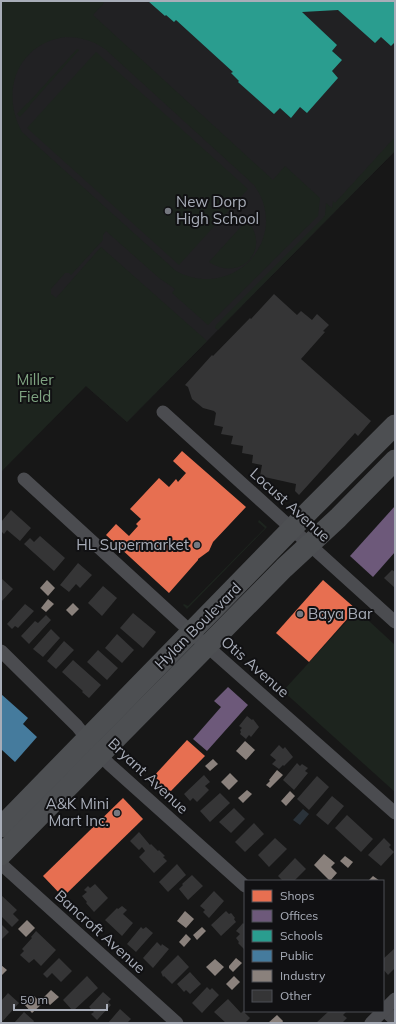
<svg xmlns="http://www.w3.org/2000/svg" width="396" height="1024" viewBox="0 0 396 1024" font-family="Mulish,sans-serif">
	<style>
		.built { fill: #212123 }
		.green { fill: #1d241e; fill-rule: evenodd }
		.water { fill: #2a3239 }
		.shops { fill: #e76f51 }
		.offices { fill: #6d597a }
		.schools { fill: #2a9d8f }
		.public { fill: #457b9d }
		.industry { fill: #8a817c }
		.building { fill: #353536 }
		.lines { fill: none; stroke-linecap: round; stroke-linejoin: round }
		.minor { stroke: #4b4c50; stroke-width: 13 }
		.primary { stroke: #4d4f52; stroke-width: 21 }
		.poi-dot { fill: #757880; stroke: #111113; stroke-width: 1.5 }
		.labels { text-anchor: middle; stroke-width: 4; stroke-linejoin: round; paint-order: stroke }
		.poi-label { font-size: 15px; fill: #a8adb8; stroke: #111113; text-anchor: start }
		.park-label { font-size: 15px; fill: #7fa381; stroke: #111113 }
		.street-label { font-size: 15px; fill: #a8adb8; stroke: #111113 }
	</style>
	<rect width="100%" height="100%" fill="#171717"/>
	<!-- built -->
	<polygon class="built" points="1,1 395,1 395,151 127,422 86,386 22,335"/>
	<!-- green -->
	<g class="green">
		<path d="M1 1H102L104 3 93 15 273 180 285 166 320 198 318 216 208 325 172 293 175 289 159 278 106 231 103 235V240L71 275 69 273H65L51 289V294L56 298 101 247 207 341 127 422 86 386 1 472ZM65 37C80 37 92 40 105 49L254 185C292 238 233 302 176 271L22 132C0 92 17 44 65 37Z"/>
		<polygon points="77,49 79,50 30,105 30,106 20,117 17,114 27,103 28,103"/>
		<polygon points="96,52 248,189 179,265 27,128"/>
		<polygon points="395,137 395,151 218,330 215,328 216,325 323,218 325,215 326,203 332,208 333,201 335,203"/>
		<path d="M247 220C272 249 241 283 209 262Z"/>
		<polygon points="259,520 267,527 187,609 183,605 184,604 188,606 265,528 258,522"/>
		<polygon points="357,610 395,645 395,792 283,691"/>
	</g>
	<!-- water -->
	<polygon class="water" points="303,809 309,814 300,825 293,820"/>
	<!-- shops -->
	<g class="shops">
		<polygon points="182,451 246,507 213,542 209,551 198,559 198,560 169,593 106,535 116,524 129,536 138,526 136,524 141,519 130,509 159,478 169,487 176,479 178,482 186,473 173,461"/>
		<polygon points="323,580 356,609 309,662 276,633"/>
		<polygon points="187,740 205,756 169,793 152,778"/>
		<polygon points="123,798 143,819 63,897 43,876"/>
	</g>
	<!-- offices -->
	<g class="offices">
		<polygon points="395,506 395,552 373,577 350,556"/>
		<polygon points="228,687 248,705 207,751 193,739 221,707 214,701"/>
	</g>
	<!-- schools -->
	<polygon class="schools" points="148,1 395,1 395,42 391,46 381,37 375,43 338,10 302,12 337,45 332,51 342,60 332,71 338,78 307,113 300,107 291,118 280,108 274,114 238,82 239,81 231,73 233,72 176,20 174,22 166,15 165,16"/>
	<!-- public -->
	<polygon class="public" points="1,694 28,718 23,724 37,737 15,762 2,750 1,752"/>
	<!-- industry -->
	<g class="industry">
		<polygon points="47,580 55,588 48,596 40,588"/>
		<polygon points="48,599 54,604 46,612 41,608"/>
		<polygon points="73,603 79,609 72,616 66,610"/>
		<polygon points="245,741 255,750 246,760 236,751"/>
		<polygon points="213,759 218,764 210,771 205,766"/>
		<polygon points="277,770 283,775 270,788 266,785 270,781 269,780"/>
		<polygon points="230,773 238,781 229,790 221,782"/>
		<polygon points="247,790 252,794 243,803 238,798"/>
		<polygon points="290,791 295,796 286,806 281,801"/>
		<polygon points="324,854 335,863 331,867 337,873 330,881 314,865"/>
		<polygon points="345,856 353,862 348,868 340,861"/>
		<polygon points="373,876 380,881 368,881"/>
		<polygon points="185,911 194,919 186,928 177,921"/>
		<polygon points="27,920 35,928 26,937 18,929"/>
		<polygon points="202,927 206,931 197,940 193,935"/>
		<polygon points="186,934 191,939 184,947 179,942"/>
		<polygon points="236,958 242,963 233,972 229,968 229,966"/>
		<polygon points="215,959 224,967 215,976 206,967"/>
		<polygon points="1,965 7,970 1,976"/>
		<polygon points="234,976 240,982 232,990 226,984"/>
		<polygon points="51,990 59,997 50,1005 43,998"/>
		<polygon points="34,996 42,1004 32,1013 24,1004"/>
		<polygon points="277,1015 283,1021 282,1023 268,1023"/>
	</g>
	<!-- building -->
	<g class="building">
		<polygon points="274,294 297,315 301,311 312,320 317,314 329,325 323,331 325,332 301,359 371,421 358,436 355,433 299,495 295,491 296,484 260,476 262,465 252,463 253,455 242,453 243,446 231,444 233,436 221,434 223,427 214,425 216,413 214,411 203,408 192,399 188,387 185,385 212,355 213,356 250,318 251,319"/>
		<polygon points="11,510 31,528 20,541 7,530 4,534 1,531 1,522"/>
		<polygon points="40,536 65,558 54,571 24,544 30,538 34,542"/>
		<polygon points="78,563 92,575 80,588 76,584 69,592 60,585"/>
		<polygon points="392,570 395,572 395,588 384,578"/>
		<polygon points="1,578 13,589 1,602"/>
		<polygon points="103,586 117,598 102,616 88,603"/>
		<polygon points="25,604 34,611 18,628 15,626 12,629 7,624"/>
		<polygon points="133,613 156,632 143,648 120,628"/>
		<polygon points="46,615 51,620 29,644 21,636 35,621 38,623"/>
		<polygon points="51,629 60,638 43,657 33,649"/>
		<polygon points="117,634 134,650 122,663 105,648"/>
		<polygon points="64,641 74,650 56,669 47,661"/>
		<polygon points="98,650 118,668 107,680 87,662"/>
		<polygon points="73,660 101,685 89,698 82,692 83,691 62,672"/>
		<polygon points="247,716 252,720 253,719 259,727 251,737 249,735 246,739 240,734 241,732 240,730 242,728 239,726"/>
		<polygon points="279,745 283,749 285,747 293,757 284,766 283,765 279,769 272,764 276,760 270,755"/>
		<polygon points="297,763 300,766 302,764 308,768 305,771 308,773 294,790 283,780"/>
		<polygon points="204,775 210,782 205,786 209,790 197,802 193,798 190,801 184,794"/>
		<polygon points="317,776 329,787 309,810 297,799"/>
		<polygon points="220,793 230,803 210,822 200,811"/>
		<polygon points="332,796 344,806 328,825 316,815"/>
		<polygon points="234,808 245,819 231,833 219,822"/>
		<polygon points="347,815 373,839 361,852 335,828"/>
		<polygon points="254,823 264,834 245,852 235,842"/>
		<polygon points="139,832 150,845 151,844 158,851 159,850 165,856 163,857 167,861 154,873 139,857 145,851 142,847 139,850 130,841"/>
		<polygon points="275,838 287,849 269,867 258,855"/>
		<polygon points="384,838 391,845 389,847 394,852 381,866 368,855"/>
		<polygon points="295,858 306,869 294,881 283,881 278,876"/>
		<polygon points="177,864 186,875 168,892 159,882"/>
		<polygon points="192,875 203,886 188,900 179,889 183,885 182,884"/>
		<polygon points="95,884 108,898 94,912 86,903 87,902 82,896 87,892 84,890 88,886 90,888"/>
		<polygon points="214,891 224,901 209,918 203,912 205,910 200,906"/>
		<polygon points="1,895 17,910 13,914 19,920 12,927 1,916"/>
		<polygon points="122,906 127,910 123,914 133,923 122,936 105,920 117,908 118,909"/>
		<polygon points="226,911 229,914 231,913 232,914 235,918 234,919 236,922 221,936 211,925"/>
		<polygon points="243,923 245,925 245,950 238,943 239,942 236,938 240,934 236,931"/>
		<polygon points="1,924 9,932 1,940"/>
		<polygon points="141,927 143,929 146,927 153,933 136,952 127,944"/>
		<polygon points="36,931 56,950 41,966 34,959 29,963 20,955 24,951 22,949 32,938 31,937"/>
		<polygon points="157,942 161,946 162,944 169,949 153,968 143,958"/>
		<polygon points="395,948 395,968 388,975 383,969 383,959"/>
		<polygon points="178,955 189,967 172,984 164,976 163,977 161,972"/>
		<polygon points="59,958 72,971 61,982 52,973 47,978 43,974"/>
		<polygon points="190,972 201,984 190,994 186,990 184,992 177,984"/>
		<polygon points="87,976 98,988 73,1011 63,1000"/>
		<polygon points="207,987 210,990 212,988 219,995 202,1013 192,1003"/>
		<polygon points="103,992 111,999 108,1002 111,1005 97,1020 91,1014 94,1012 89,1007"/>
		<polygon points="8,993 19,1003 1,1023 1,1001"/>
		<polygon points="228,999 241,1013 243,1011 250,1018 245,1023 226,1023 214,1012"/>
		<polygon points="120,1009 131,1019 127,1023 108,1023"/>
		<polygon points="329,1011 345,1011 346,1012 343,1015 347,1018 342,1023 316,1023"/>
		<polygon points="24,1012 34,1021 33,1023 14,1023"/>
	</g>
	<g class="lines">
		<!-- minor -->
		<g class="minor">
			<polyline points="163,412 395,622"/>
			<polyline points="24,479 191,632 395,813"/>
			<polyline points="1,651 77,726 100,755 110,765 245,886"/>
			<polyline points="1,864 177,1023"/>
			<polyline points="383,1009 395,1020"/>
			<polyline points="371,1023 395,999"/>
		</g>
		<!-- primary -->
		<g class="primary">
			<polyline points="1,827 312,508 395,425"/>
			<polyline points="1,855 284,568 338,518 395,460"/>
		</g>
	</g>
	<!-- markers -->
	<g class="poi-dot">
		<circle cx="168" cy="211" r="4"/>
		<circle cx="197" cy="545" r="4"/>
		<circle cx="300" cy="614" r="4"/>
		<circle cx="117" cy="813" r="4"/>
	</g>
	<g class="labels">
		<!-- poi labels -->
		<g class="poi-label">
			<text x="176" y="207">New Dorp<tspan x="176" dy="17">High School</tspan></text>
			<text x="189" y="550" text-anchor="end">HL Supermarket</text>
			<text x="308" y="619">Baya Bar</text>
			<text x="109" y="809" text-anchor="end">A&amp;K Mini<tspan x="109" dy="17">Mart Inc.</tspan></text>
		</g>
		<!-- park labels -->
		<g class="park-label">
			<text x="35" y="385">Miller<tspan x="35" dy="17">Field</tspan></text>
		</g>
		<!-- street labels -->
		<g class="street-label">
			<text transform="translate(290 505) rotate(42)" y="5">Locust Avenue</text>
			<text transform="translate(198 626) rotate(-45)" y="5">Hylan Boulevard</text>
			<text transform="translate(255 667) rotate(41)" y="5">Otis Avenue</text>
			<text transform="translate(148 776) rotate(43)" y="5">Bryant Avenue</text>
			<text transform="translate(100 932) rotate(42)" y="5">Bancroft Avenue</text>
		</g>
	</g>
	<!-- border -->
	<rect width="396" height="1024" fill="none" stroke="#a8adb8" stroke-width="4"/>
	<!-- legend -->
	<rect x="244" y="880" width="140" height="132" fill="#111113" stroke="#4d4f55"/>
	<rect x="252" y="890" width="20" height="12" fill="#e76f51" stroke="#4d4f55"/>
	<text x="280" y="900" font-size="12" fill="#a8adb8">Shops</text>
	<rect x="252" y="910" width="20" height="12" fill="#6d597a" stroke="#4d4f55"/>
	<text x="280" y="920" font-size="12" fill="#a8adb8">Offices</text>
	<rect x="252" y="930" width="20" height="12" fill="#2a9d8f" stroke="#4d4f55"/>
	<text x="280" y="940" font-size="12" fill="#a8adb8">Schools</text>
	<rect x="252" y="950" width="20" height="12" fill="#457b9d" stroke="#4d4f55"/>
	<text x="280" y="960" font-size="12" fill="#a8adb8">Public</text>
	<rect x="252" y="970" width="20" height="12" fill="#8a817c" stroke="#4d4f55"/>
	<text x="280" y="980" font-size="12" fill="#a8adb8">Industry</text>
	<rect x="252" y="990" width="20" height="12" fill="#353536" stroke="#4d4f55"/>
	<text x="280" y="1000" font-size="12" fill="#a8adb8">Other</text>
	<!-- scale -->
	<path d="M14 1004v6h93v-6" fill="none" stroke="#a8adb8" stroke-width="2"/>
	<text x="20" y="1004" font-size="12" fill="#a8adb8" stroke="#111113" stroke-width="3" paint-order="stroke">50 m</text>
</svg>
